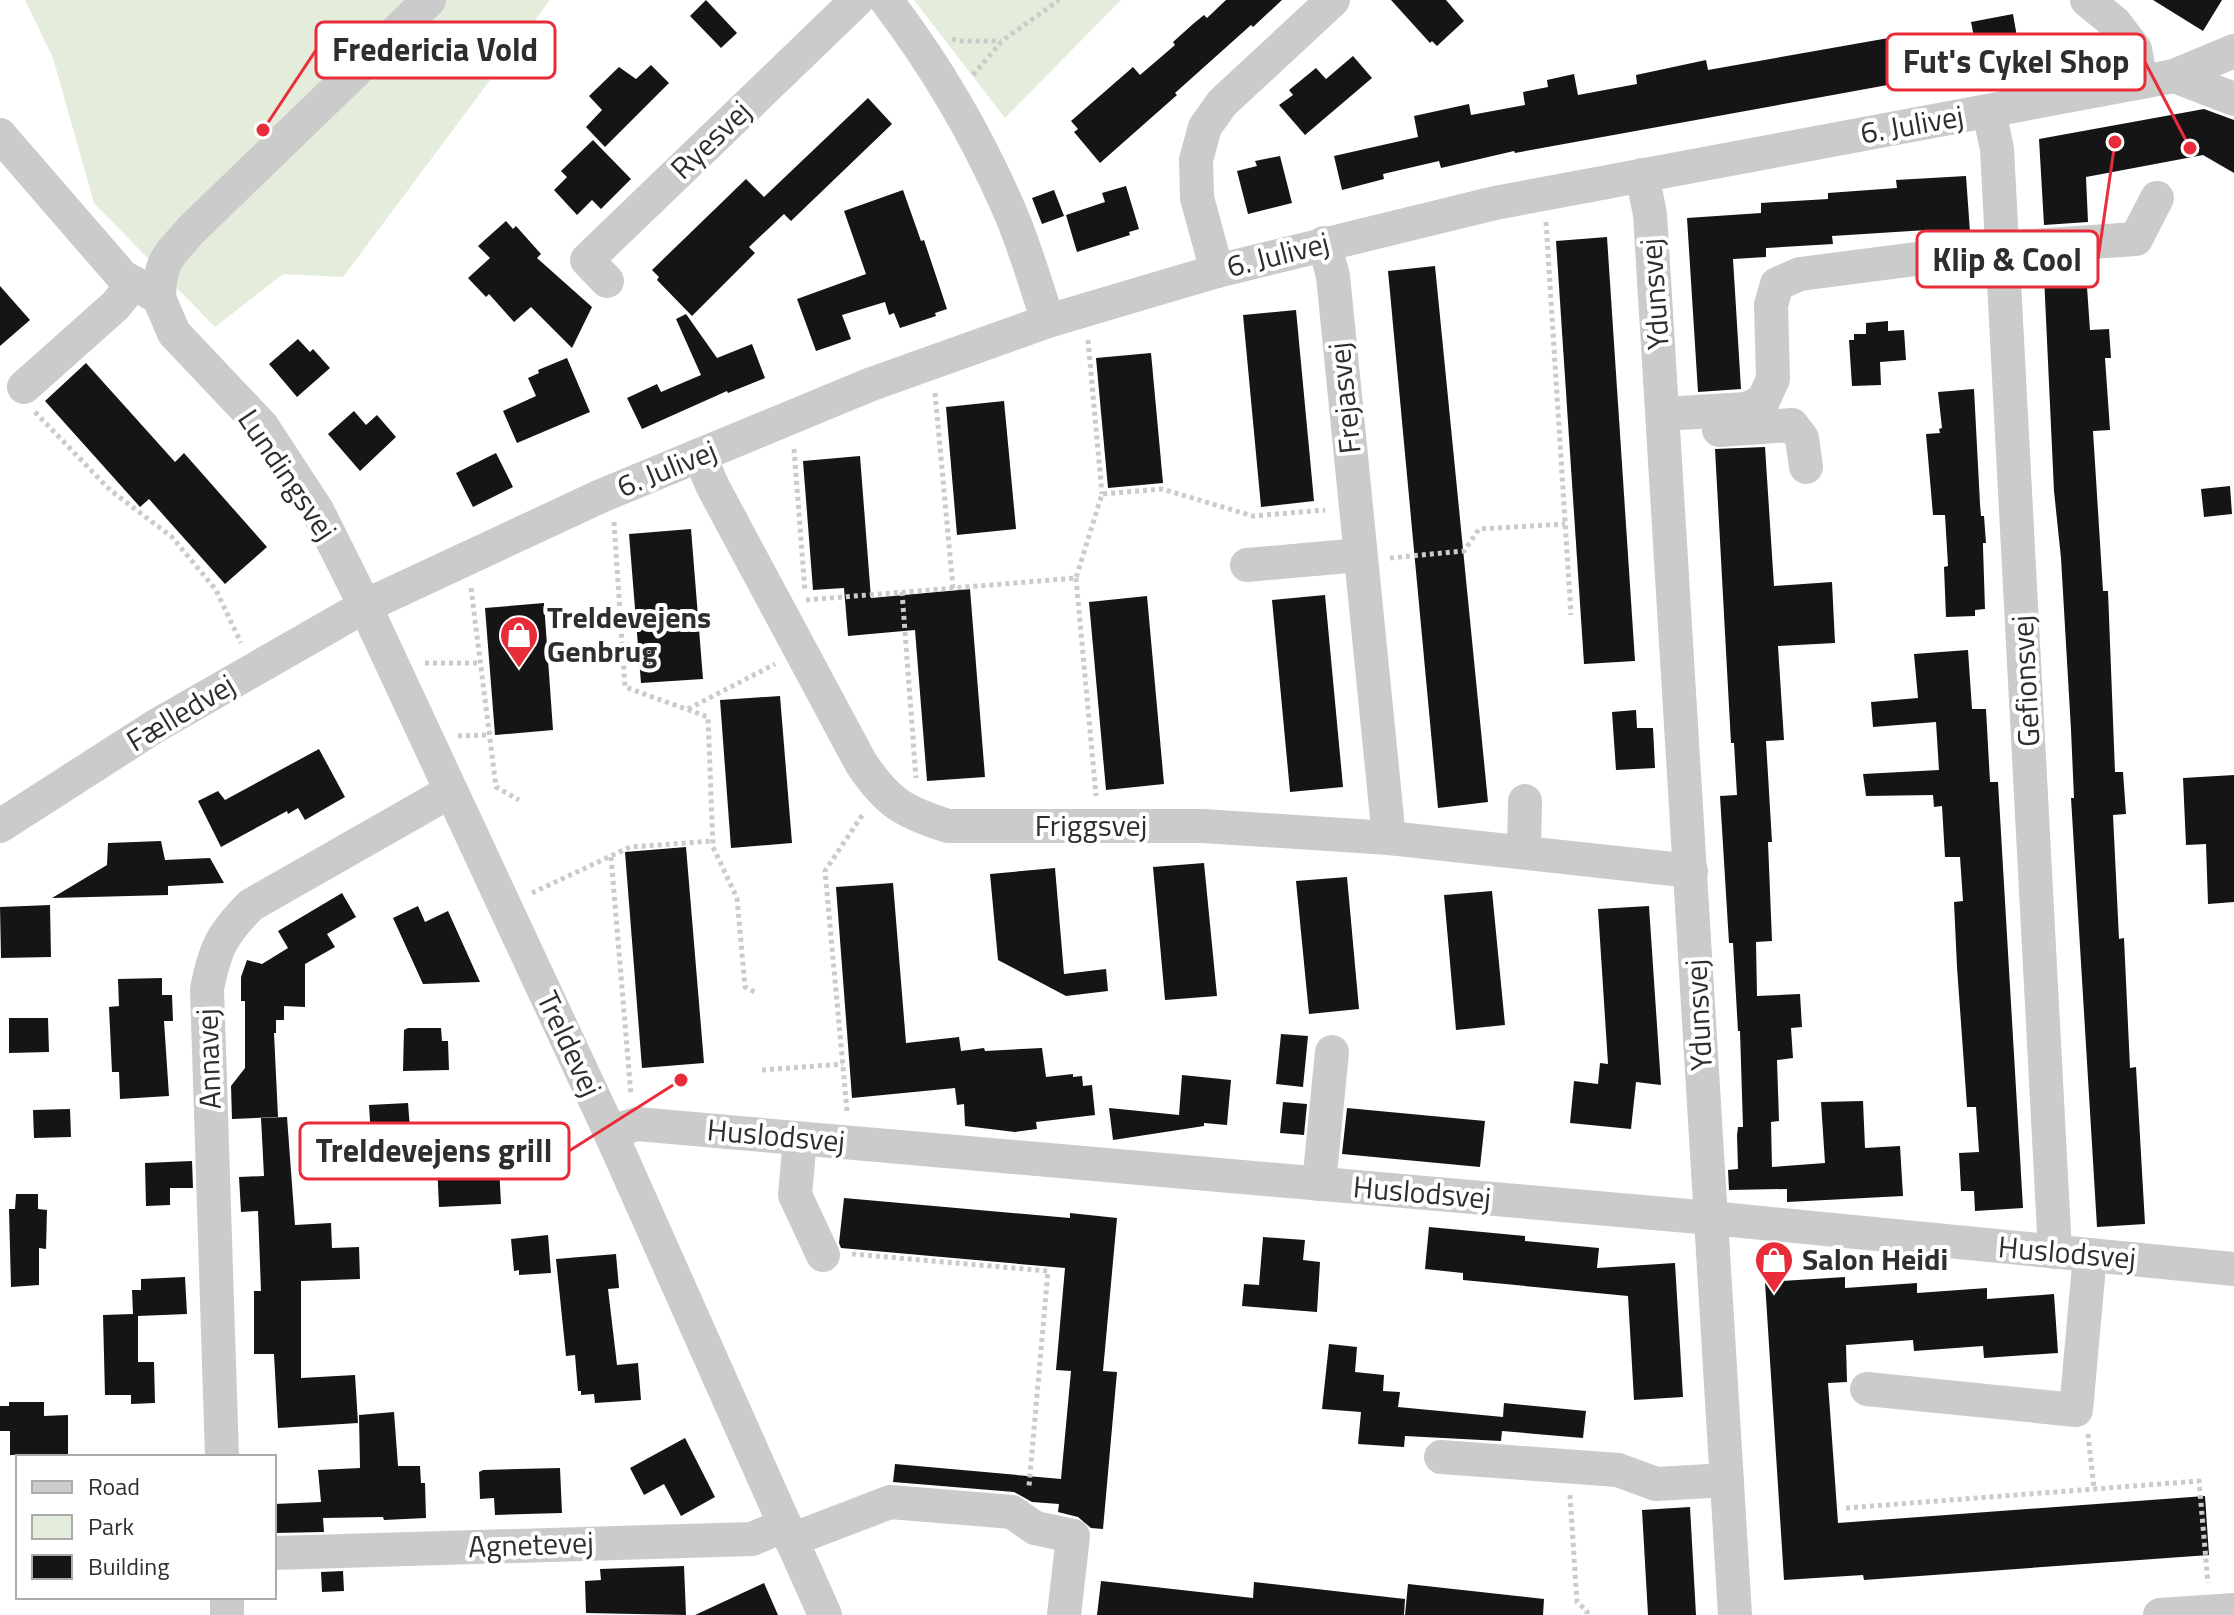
<svg xmlns="http://www.w3.org/2000/svg" width="2234" height="1615" viewBox="0 0 2234 1615" font-family="'Titillium Web',sans-serif">
	<style>
		.green { fill: #e4ecdb }
		.building { fill: #151515 }
		.lines { fill: none; stroke-linecap: round; stroke-linejoin: round }
		.path { stroke: #cbcbcb; stroke-width: 5; stroke-dasharray: 4 4; stroke-linecap: butt }
		.minor { stroke: #cbcbcb; stroke-width: 34 }
		.labels { text-anchor: middle; stroke-width: 8; stroke-linejoin: round; paint-order: stroke }
		.street-label { font-size: 30px; fill: #2e2e2e; stroke: #fff }
		.poi-label { font-size: 30px; font-weight: bold; fill: #2e2e2e; stroke: #fff; text-anchor: start }
		.leader { fill: none; stroke: #e92c39; stroke-width: 3 }
		.callout-dot { fill: #e92c39; stroke: #fff; stroke-width: 3 }
		.callout { fill: #fff; stroke: #e92c39; stroke-width: 3 }
		.callout-label { font-size: 32px; text-anchor: middle; font-weight: bold; fill: #2e2e2e }
	</style>
	<rect width="100%" height="100%" fill="#fff"/>
	<!-- green -->
	<g class="green">
		<polygon points="25,0 550,0 343,277 283,274 215,327 94,203 53,58"/>
		<polygon points="914,0 1121,0 1005,118"/>
	</g>
	<!-- building -->
	<g class="building">
		<polygon points="706,0 737,33 721,48 690,16"/>
		<polygon points="1226,0 1282,0 1253,27 1251,25 1175,93 1177,95 1100,163 1074,132 1078,129 1071,121 1133,67 1140,75 1175,45 1173,42 1193,24 1204,15 1207,18"/>
		<polygon points="1391,0 1446,0 1464,21 1437,46 1432,41 1430,43"/>
		<polygon points="2153,0 2222,0 2203,31"/>
		<polygon points="2013,14 2021,60 1980,68 1971,22"/>
		<polygon points="1917,33 1926,78 1515,153 1514,151 1441,168 1439,161 1383,174 1384,179 1342,190 1334,156 1418,137 1414,116 1469,104 1471,115 1525,105 1523,92 1548,87 1547,80 1574,74 1578,95 1637,84 1636,75 1706,60 1708,70"/>
		<polygon points="1353,56 1372,78 1305,135 1279,105 1293,95 1289,90 1316,68 1326,79"/>
		<polygon points="651,65 669,83 605,147 586,127 602,110 589,96 619,67 636,79"/>
		<polygon points="868,98 892,124 791,221 784,214 749,247 755,253 692,316 657,280 659,277 652,270 746,179 764,197"/>
		<polygon points="2204,109 2234,120 2234,173 2203,155 2086,177 2088,222 2044,225 2039,139"/>
		<polygon points="593,140 631,179 601,209 592,200 577,215 554,190 567,177 561,171"/>
		<polygon points="1280,156 1292,203 1248,214 1237,171 1257,166 1255,161"/>
		<polygon points="1966,176 1970,232 1927,237 1927,230 1832,236 1833,244 1766,248 1766,257 1733,259 1741,389 1698,392 1687,218 1761,213 1761,203 1828,199 1828,193 1897,188 1896,180"/>
		<polygon points="1126,186 1139,229 1129,232 1130,235 1077,252 1066,215 1105,202 1102,193"/>
		<polygon points="903,190 921,241 924,240 947,309 935,313 936,316 900,328 894,313 889,315 885,302 842,315 851,339 816,351 797,299 866,274 844,211"/>
		<polygon points="1054,190 1064,216 1042,224 1032,198"/>
		<polygon points="506,221 513,229 516,226 541,254 537,258 592,307 572,348 531,307 514,322 489,294 486,297 468,278 490,258 478,246"/>
		<polygon points="1607,237 1635,661 1584,664 1556,241"/>
		<polygon points="1435,266 1488,802 1438,808 1388,271"/>
		<polygon points="2086,273 2090,330 2109,329 2111,358 2105,358 2110,430 2093,431 2103,591 2108,591 2115,772 2123,772 2126,814 2113,815 2119,939 2124,938 2130,1068 2136,1067 2145,1224 2097,1227 2071,798 2074,798 2071,730 2061,558 2054,491 2044,276"/>
		<polygon points="0,286 30,320 0,346"/>
		<polygon points="1296,310 1314,501 1261,507 1243,315"/>
		<polygon points="686,314 717,358 752,344 765,378 728,393 727,391 642,429 627,398 657,384 661,392 701,375 676,319"/>
		<polygon points="1888,321 1888,331 1904,330 1906,360 1880,362 1881,385 1852,386 1849,340 1854,340 1854,334 1866,334 1866,323"/>
		<polygon points="298,339 310,352 313,349 330,368 297,397 269,364"/>
		<polygon points="1151,353 1163,483 1108,488 1096,358"/>
		<polygon points="567,358 590,412 517,443 503,411 536,396 528,378 539,373 538,370"/>
		<polygon points="86,363 175,462 184,453 267,547 225,584 149,499 140,507 45,401"/>
		<polygon points="1974,389 1980,504 1981,516 1984,516 1986,543 1983,543 1983,547 1985,609 1975,610 1975,616 1946,617 1944,567 1948,566 1945,515 1933,515 1926,434 1940,433 1939,429 1942,428 1938,392"/>
		<polygon points="1004,401 1016,529 957,535 946,407"/>
		<polygon points="354,411 366,425 377,415 396,437 360,471 328,434"/>
		<polygon points="1765,447 1774,586 1832,582 1835,643 1778,646 1784,740 1766,741 1772,842 1768,842 1772,941 1756,942 1757,996 1800,994 1802,1027 1791,1028 1793,1058 1777,1060 1779,1121 1771,1122 1772,1167 1825,1163 1821,1102 1863,1101 1865,1148 1900,1146 1903,1196 1787,1202 1787,1189 1729,1190 1728,1170 1738,1169 1737,1135 1738,1127 1743,1127 1740,1031 1738,1031 1733,943 1729,943 1720,796 1737,795 1734,743 1731,743 1715,449"/>
		<polygon points="496,453 513,487 473,507 456,473"/>
		<polygon points="860,456 871,598 970,589 985,777 927,781 915,630 848,636 844,588 813,590 803,461"/>
		<polygon points="2230,486 2232,514 2204,517 2201,489"/>
		<polygon points="691,529 703,679 641,683 629,534"/>
		<polygon points="1325,595 1343,787 1290,792 1272,600"/>
		<polygon points="1147,596 1164,784 1106,790 1089,602"/>
		<polygon points="544,603 553,730 495,735 485,608"/>
		<polygon points="1968,650 1972,709 1986,709 1990,782 1998,782 2023,1208 1975,1211 1974,1191 1961,1191 1959,1153 1979,1152 1976,1107 1967,1107 1957,967 1954,902 1963,901 1960,857 1945,857 1942,806 1934,807 1933,795 1866,796 1863,774 1939,770 1936,722 1873,727 1871,702 1918,698 1914,654"/>
		<polygon points="780,696 792,843 731,848 720,700"/>
		<polygon points="1636,710 1637,728 1653,728 1655,768 1616,770 1612,712"/>
		<polygon points="319,749 345,797 305,820 298,808 288,814 287,811 221,847 198,801 218,791 225,800"/>
		<polygon points="2234,775 2234,902 2208,904 2206,844 2186,845 2183,778"/>
		<polygon points="161,841 165,860 210,858 224,883 168,886 168,895 52,898 107,865 108,843"/>
		<polygon points="686,847 704,1063 642,1068 625,852"/>
		<polygon points="1204,863 1217,996 1165,1000 1153,867"/>
		<polygon points="1055,868 1064,974 1106,969 1108,991 1066,996 998,960 990,874"/>
		<polygon points="1347,877 1359,1009 1309,1014 1296,881"/>
		<polygon points="893,883 906,1043 959,1037 961,1051 984,1048 985,1051 1042,1048 1046,1077 1073,1074 1073,1077 1082,1076 1083,1086 1092,1085 1095,1115 1036,1122 1037,1129 1015,1132 965,1126 964,1104 957,1105 955,1088 852,1098 836,887"/>
		<polygon points="1492,891 1505,1025 1456,1030 1444,895"/>
		<polygon points="342,893 356,917 327,934 335,947 305,964 305,1007 284,1006 284,1020 276,1020 276,1033 274,1033 278,1117 232,1119 231,1086 245,1068 245,1001 241,1001 241,977 247,960 262,964 288,948 278,931"/>
		<polygon points="50,905 51,957 1,958 0,907"/>
		<polygon points="418,906 425,922 448,911 480,982 423,984 393,918"/>
		<polygon points="1649,906 1661,1085 1636,1082 1631,1129 1570,1123 1574,1081 1598,1084 1600,1063 1608,1064 1598,909"/>
		<polygon points="162,978 162,995 172,995 173,1021 164,1021 169,1096 120,1099 119,1072 112,1072 109,1007 119,1006 118,979"/>
		<polygon points="9,1018 48,1018 49,1052 9,1053"/>
		<polygon points="408,1028 441,1028 442,1041 448,1041 449,1070 403,1071 404,1030"/>
		<polygon points="1281,1034 1308,1036 1303,1087 1276,1084"/>
		<polygon points="1182,1075 1231,1080 1227,1125 1204,1123 1204,1126 1113,1140 1109,1108 1179,1115"/>
		<polygon points="1283,1102 1307,1104 1304,1135 1280,1133"/>
		<polygon points="408,1103 413,1167 373,1170 369,1105"/>
		<polygon points="1347,1108 1485,1121 1480,1167 1342,1154"/>
		<polygon points="70,1109 71,1137 34,1138 33,1110"/>
		<polygon points="287,1117 295,1225 331,1223 332,1248 359,1247 360,1279 301,1281 301,1378 355,1375 358,1423 278,1428 274,1354 254,1354 254,1291 261,1291 258,1211 241,1212 239,1177 264,1176 261,1118"/>
		<polygon points="498,1147 501,1204 439,1207 437,1163 473,1161 472,1148"/>
		<polygon points="192,1161 193,1188 170,1188 170,1205 146,1206 145,1163"/>
		<polygon points="16,1194 38,1194 38,1209 47,1210 46,1249 39,1248 39,1285 11,1287 9,1209 15,1209"/>
		<polygon points="844,1198 1070,1218 1070,1213 1117,1218 1103,1371 1117,1372 1103,1529 1091,1528 1078,1517 1058,1512 1059,1504 1032,1502 1014,1492 893,1482 895,1464 1061,1479 1071,1371 1056,1370 1065,1268 841,1248 839,1243"/>
		<polygon points="1429,1227 1525,1236 1525,1241 1599,1248 1597,1268 1675,1263 1683,1397 1634,1400 1628,1296 1463,1280 1463,1273 1425,1269"/>
		<polygon points="548,1235 551,1273 519,1275 519,1270 514,1271 511,1239"/>
		<polygon points="1263,1237 1305,1240 1303,1260 1320,1262 1317,1312 1242,1306 1244,1284 1259,1285"/>
		<polygon points="616,1254 619,1288 608,1289 617,1365 638,1363 641,1400 595,1403 594,1394 581,1395 581,1391 578,1391 575,1355 566,1356 556,1259"/>
		<polygon points="185,1277 187,1314 138,1316 138,1362 154,1362 155,1403 131,1404 131,1395 105,1395 103,1315 133,1314 132,1290 141,1290 141,1279"/>
		<polygon points="1845,1277 1845,1288 1917,1283 1917,1293 1987,1288 1987,1299 2054,1294 2058,1353 1984,1358 1983,1346 1914,1351 1913,1340 1846,1345 1847,1382 1828,1383 1838,1523 2205,1496 2209,1555 1864,1580 1863,1575 1784,1580 1765,1282"/>
		<polygon points="1329,1344 1357,1347 1355,1372 1384,1375 1383,1391 1400,1392 1398,1407 1503,1417 1504,1403 1586,1411 1583,1438 1502,1431 1501,1441 1405,1436 1404,1447 1358,1444 1361,1412 1322,1409"/>
		<polygon points="9,1402 44,1402 44,1416 68,1415 68,1454 10,1455 10,1431 0,1431 0,1406 9,1406"/>
		<polygon points="394,1412 398,1466 420,1466 421,1483 425,1483 426,1518 384,1520 383,1517 323,1518 324,1532 274,1533 274,1504 321,1502 318,1470 360,1468 359,1415"/>
		<polygon points="685,1438 715,1497 681,1516 664,1484 644,1495 630,1468"/>
		<polygon points="560,1468 562,1513 495,1515 494,1498 480,1499 479,1472 483,1470"/>
		<polygon points="1690,1507 1696,1615 1648,1615 1642,1510"/>
		<polygon points="684,1566 686,1615 586,1613 585,1581 601,1580 600,1569"/>
		<polygon points="343,1571 344,1591 322,1592 321,1572"/>
		<polygon points="1101,1581 1253,1598 1254,1582 1405,1599 1404,1615 1097,1615"/>
		<polygon points="764,1583 778,1615 695,1615"/>
		<polygon points="1408,1584 1544,1599 1543,1615 1405,1615"/>
	</g>
	<g class="lines">
		<!-- path -->
		<g class="path">
			<polyline points="952,39 959,41 1001,41"/>
			<polyline points="973,75 1002,41 1059,0"/>
			<polyline points="1546,222 1571,615"/>
			<polyline points="1088,340 1102,494"/>
			<polyline points="935,393 953,588"/>
			<polyline points="35,412 110,490 172,537 216,590 241,643"/>
			<polyline points="794,449 805,591"/>
			<polyline points="614,522 625,687 708,717 713,847 737,898 745,987 757,993"/>
			<polyline points="1390,558 1464,551 1479,529 1565,524"/>
			<polyline points="1076,578 1096,796"/>
			<polyline points="471,588 496,787 519,800"/>
			<polyline points="902,592 916,778"/>
			<polyline points="806,600 1076,578 1102,494 1162,489 1253,516 1325,510"/>
			<polyline points="425,663 480,663"/>
			<polyline points="688,709 775,664"/>
			<polyline points="458,736 489,735"/>
			<polyline points="611,857 631,1095"/>
			<polyline points="532,893 630,847 713,841"/>
			<polyline points="762,1070 843,1064"/>
			<polyline points="847,1111 825,871 863,814"/>
			<polyline points="852,1254 1048,1271 1029,1486"/>
			<polyline points="2088,1434 2094,1489"/>
			<polyline points="1570,1495 1577,1602 1587,1611 1587,1615"/>
			<polyline points="1846,1508 2199,1481 2208,1583"/>
		</g>
		<!-- minor -->
		<g class="minor">
			<path d="M886 0C934 63 975 132 1007 205 1024 242 1035 283 1048 321"/>
			<polyline points="2087,0 2115,23 2135,49 2141,82"/>
			<polyline points="2174,76 2234,99"/>
			<polyline points="1989,111 1997,149 2055,1252"/>
			<polyline points="0,135 122,276 159,298 174,333 262,426 317,510 365,606 610,1132 825,1615"/>
			<polyline points="1642,175 1650,214 1735,1615"/>
			<polyline points="1324,243 1333,276 1389,838"/>
			<polyline points="1217,271 1197,198 1196,160 1205,127 1222,103 1333,0"/>
			<polyline points="607,281 587,260 857,0"/>
			<path d="M159 298C160 260 167 258 191 230L429 0"/>
			<polyline points="24,387 115,306 134,283"/>
			<polyline points="1663,414 1747,409 1763,401 1773,379 1771,305 1777,284 1800,274 2002,248 2136,239 2157,198"/>
			<polyline points="1719,430 1792,425 1802,438 1806,467"/>
			<path d="M699 455 713 487 861 763C887 802 903 812 948 826H1203L1389 838 1691 871"/>
			<polyline points="1247,565 1360,555"/>
			<polyline points="0,826 154,727 365,606 601,496 869,385 1048,321 1217,271 1495,203 2174,76 2234,51"/>
			<polyline points="1524,852 1525,801"/>
			<polyline points="610,1132 637,1124 1711,1218 2234,1269"/>
			<polyline points="800,1139 795,1195 823,1255"/>
			<polyline points="1319,1184 1332,1052"/>
			<polyline points="1867,1389 2076,1410 2090,1255"/>
			<path d="M222 1457 207 989C215 948 222 934 251 905L451 791"/>
			<polyline points="1441,1457 1618,1470 1656,1484 1727,1480"/>
			<polyline points="791,1540 890,1502 1012,1512 1035,1528 1073,1536 1064,1615"/>
			<polyline points="274,1553 752,1539 785,1525"/>
			<polyline points="227,1597 227,1615"/>
			<polyline points="2160,1615 2234,1610"/>
		</g>
	</g>
	<!-- icons -->
	<defs>
		<symbol id="shop-pin" viewBox="-11 -11 22 30"><path d="M0 17L-7.5 6A9.5 9.5 0 1 1 7.5 6Z" fill="#e92c39" stroke="#fff"/><path d="M-5-2.5h2.3a2.7 3.5 0 0 1 5.4 0H5L5.5 6h-11ZM-1.5-2.5h3a1.5 2.3 0 0 0-3 0Z" fill="#fff"/></symbol>
	</defs>
	<g fill-rule="evenodd">
		<use href="#shop-pin" x="497" y="613" width="44" height="60"/>
		<use href="#shop-pin" x="1752" y="1238" width="44" height="60"/>
	</g>
	<g class="labels">
		<!-- street labels -->
		<g class="street-label">
			<text transform="translate(1912 125) rotate(-10)" y="10">6. Julivej</text>
			<text transform="translate(711 140) rotate(-44)" y="10">Ryesvej</text>
			<text transform="translate(1278 255) rotate(-14)" y="10">6. Julivej</text>
			<text transform="translate(1655 294) rotate(-94)" y="10">Ydunsvej</text>
			<text transform="translate(1345 398) rotate(-96)" y="10">Frejasvej</text>
			<text transform="translate(667 469) rotate(-22)" y="10">6. Julivej</text>
			<text transform="translate(287 475) rotate(56)" y="10">Lundingsvej</text>
			<text transform="translate(2026 681) rotate(-93)" y="10">Gefionsvej</text>
			<text transform="translate(181 713) rotate(-31)" y="10">Fælledvej</text>
			<text x="1091" y="836">Friggsvej</text>
			<text transform="translate(1699 1015) rotate(-93)" y="10">Ydunsvej</text>
			<text transform="translate(569 1044) rotate(65)" y="10">Treldevej</text>
			<text transform="translate(209 1059) rotate(-92)" y="10">Annavej</text>
			<text transform="translate(776 1136) rotate(5)" y="10">Huslodsvej</text>
			<text transform="translate(1422 1193) rotate(5)" y="10">Huslodsvej</text>
			<text transform="translate(2067 1253) rotate(5)" y="10">Huslodsvej</text>
			<text transform="translate(531 1545) rotate(-2)" y="10">Agnetevej</text>
		</g>
		<!-- poi labels -->
		<g class="poi-label">
			<text x="547" y="628">Treldevejens<tspan x="547" dy="34">Genbrug</tspan></text>
			<text x="1802" y="1270">Salon Heidi</text>
		</g>
	</g>
	<!-- callouts -->
	<path class="leader" d="M263 130L316 50M2190 148L2145 62M2115 142L2098 259M681 1080L569 1151"/>
	<g class="callout-dot">
		<circle cx="263" cy="130" r="8"/>
		<circle cx="2190" cy="148" r="8"/>
		<circle cx="2115" cy="142" r="8"/>
		<circle cx="681" cy="1080" r="8"/>
	</g>
	<g class="callout">
		<rect x="316" y="22" width="239" height="56" rx="8"/>
		<rect x="1887" y="34" width="258" height="56" rx="8"/>
		<rect x="1917" y="231" width="181" height="56" rx="8"/>
		<rect x="300" y="1123" width="269" height="56" rx="8"/>
	</g>
	<g class="callout-label">
		<text x="435" y="61">Fredericia Vold</text>
		<text x="2016" y="73">Fut's Cykel Shop</text>
		<text x="2007" y="271">Klip &amp; Cool</text>
		<text x="434" y="1162">Treldevejens grill</text>
	</g>
	<!-- legend -->
	<rect x="16" y="1455" width="260" height="144" fill="#ffffff" stroke="#ababab" stroke-width="2"/>
	<rect x="32" y="1481" width="40" height="12" fill="#cbcbcb" stroke="#ababab" stroke-width="2"/>
	<text x="88" y="1495" font-size="24" fill="#2e2e2e">Road</text>
	<rect x="32" y="1515" width="40" height="24" fill="#e4ecdb" stroke="#ababab" stroke-width="2"/>
	<text x="88" y="1535" font-size="24" fill="#2e2e2e">Park</text>
	<rect x="32" y="1555" width="40" height="24" fill="#151515" stroke="#ababab" stroke-width="2"/>
	<text x="88" y="1575" font-size="24" fill="#2e2e2e">Building</text>
</svg>
